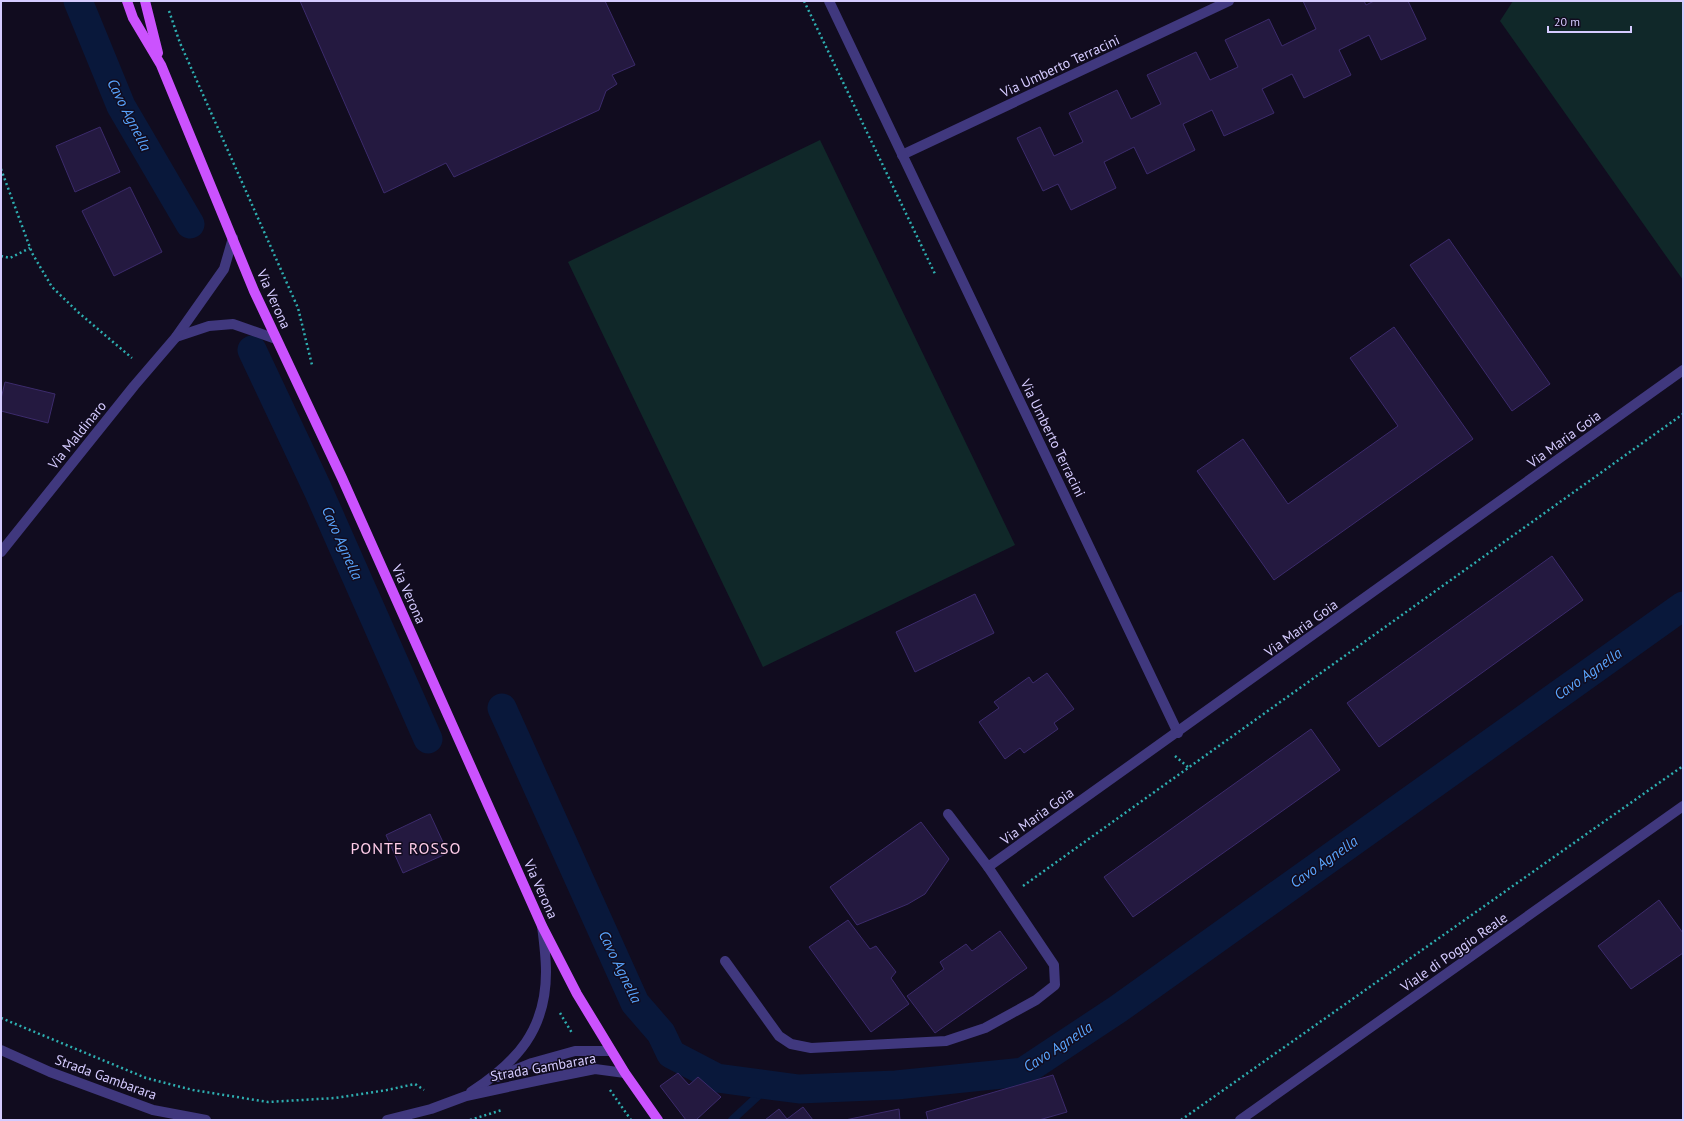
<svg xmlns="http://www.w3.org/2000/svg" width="1684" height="1121" viewBox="0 0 1684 1121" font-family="'PT Sans',sans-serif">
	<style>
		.green { fill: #102829 }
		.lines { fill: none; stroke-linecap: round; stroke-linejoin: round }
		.stream { stroke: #09183b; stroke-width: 8 }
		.canal { stroke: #09183b; stroke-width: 29 }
		.building { fill: #241940; stroke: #3c2b6c }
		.path { stroke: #2eaeb0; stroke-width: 2.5; stroke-dasharray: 2 3; stroke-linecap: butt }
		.lane { stroke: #40387e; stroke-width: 10 }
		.street { stroke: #40387e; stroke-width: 10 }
		.primary { stroke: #cb52fe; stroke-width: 10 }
		.labels { text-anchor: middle; stroke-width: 3; stroke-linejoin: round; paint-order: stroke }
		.street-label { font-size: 14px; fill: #d5cbff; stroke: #110c1f }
		.water-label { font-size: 15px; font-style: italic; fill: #59a5fe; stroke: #110c1f }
		.quarter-label { font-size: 16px; letter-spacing: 1px; fill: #ffcde9; stroke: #110c1f }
	</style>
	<rect width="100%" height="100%" fill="#110c1f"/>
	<!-- green -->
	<g class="green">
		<polygon points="1513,1 1683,1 1683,280 1500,21"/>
		<polygon points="820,140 1015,545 763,667 568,262"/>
	</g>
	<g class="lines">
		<!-- stream -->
		<polyline class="stream" points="732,1120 770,1085"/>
		<!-- canal -->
		<g class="canal">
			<polyline points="78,1 121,106 190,224"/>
			<polyline points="252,350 318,490 428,739"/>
			<polyline points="502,708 635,1003 661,1033 671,1054 717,1078 799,1089 896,1085 1023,1072 1118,1009 1683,606"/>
		</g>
	</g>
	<!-- building -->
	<g class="building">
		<polygon points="300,1 605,1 635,65 612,75 617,84 606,91 599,110 454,177 446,163 384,193"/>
		<polygon points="1303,1 1364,1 1366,5 1374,1 1408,1 1426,39 1381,60 1369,35 1339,50 1351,75 1304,98 1292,74 1262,89 1274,113 1224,136 1212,110 1183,124 1195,150 1147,174 1134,147 1104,162 1116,188 1071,210 1058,184 1043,191 1017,138 1040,127 1054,156 1083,142 1069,113 1117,90 1131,119 1161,104 1147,75 1196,52 1210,80 1238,67 1225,40 1269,19 1282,46 1316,29"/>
		<polygon points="100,127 120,172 75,192 56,146"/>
		<polygon points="130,187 162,252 114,276 82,211"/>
		<polygon points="1449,239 1550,384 1512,411 1410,265"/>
		<polygon points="1394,327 1473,439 1274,580 1197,471 1243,439 1288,504 1398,426 1350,358"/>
		<polygon points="5,382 55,394 48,423 1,411 1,399"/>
		<polygon points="1552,556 1583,600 1379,747 1347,703"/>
		<polygon points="975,594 994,633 915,672 896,632"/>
		<polygon points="1047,673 1074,709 1054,723 1058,729 1024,753 1020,748 1005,759 979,722 999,708 994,702 1029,677 1033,683"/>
		<polygon points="1311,729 1340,770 1133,917 1104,877"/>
		<polygon points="430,814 448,853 403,873 386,835"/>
		<polygon points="921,822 949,859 925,894 908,904 857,925 830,887"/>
		<polygon points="1659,900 1683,933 1683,953 1631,989 1598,946"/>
		<polygon points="848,920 870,949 876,946 896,972 891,978 909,1004 871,1032 809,947"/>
		<polygon points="1000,931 1027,968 935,1033 907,996 944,969 940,962 966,944 972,951"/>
		<polygon points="678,1073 689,1085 698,1077 721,1097 696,1120 686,1120 660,1086"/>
		<polygon points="1053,1075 1067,1112 1039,1120 928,1120 926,1112"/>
		<polygon points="803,1107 813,1120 765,1120 779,1109 787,1119"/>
		<polygon points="899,1109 900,1120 845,1120"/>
	</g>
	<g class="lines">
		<!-- path -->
		<g class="path">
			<polyline points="804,1 936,276"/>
			<polyline points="169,11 180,43 298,308 312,365"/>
			<polyline points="1,169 32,253 52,287 79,313 132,358"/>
			<polyline points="1,256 10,258 30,248"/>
			<polyline points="1175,756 1189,768"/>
			<polyline points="1023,886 1683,414"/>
			<polyline points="560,1013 572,1033"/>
			<polyline points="1,1018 146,1078 193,1090 268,1102 335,1098 387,1090 415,1084 424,1090"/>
			<polyline points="610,1090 631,1120"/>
			<polyline points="470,1120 502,1110"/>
			<polyline points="1181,1120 1683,766"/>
		</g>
		<!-- lane -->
		<polyline class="lane" points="902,155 1229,1"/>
		<!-- street -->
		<g class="street">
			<polyline points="829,1 1178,733"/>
			<polyline points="176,337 209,326 233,324 276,339"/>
			<polyline points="1,552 134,386 176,337 224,269 233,238"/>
			<polyline points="948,814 988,867 1683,370"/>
			<polyline points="725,961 779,1036 791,1044 811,1048 946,1041 985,1028 1036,1000 1055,985 1054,965 988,867"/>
			<polyline points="1,1050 50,1072 153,1110 206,1120"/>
			<polyline points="497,1077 532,1063 575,1051 611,1051"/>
			<path d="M471 1092C517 1062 546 1030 546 972 546 957 544 941 542 926"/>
			<polyline points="387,1120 431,1109 466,1096 545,1079 595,1069 625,1073"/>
			<polyline points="1240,1120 1683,806"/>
		</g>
		<!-- primary -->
		<g class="primary">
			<polyline points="127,1 133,18 161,65 254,291 342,478 542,926 577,994 625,1073 658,1120"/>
			<polyline points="145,1 158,53"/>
		</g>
	</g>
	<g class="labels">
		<!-- street labels -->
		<g class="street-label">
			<text transform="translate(1060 66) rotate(-25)" y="5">Via Umberto Terracini</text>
			<text transform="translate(274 299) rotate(66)" y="5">Via Verona</text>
			<text transform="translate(77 435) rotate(-51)" y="5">Via Maldinaro</text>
			<text transform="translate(1053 438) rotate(64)" y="5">Via Umberto Terracini</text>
			<text transform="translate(1564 439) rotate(-36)" y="5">Via Maria Goia</text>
			<text transform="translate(409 594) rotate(66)" y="5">Via Verona</text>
			<text transform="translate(1301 628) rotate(-36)" y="5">Via Maria Goia</text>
			<text transform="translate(1037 816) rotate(-36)" y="5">Via Maria Goia</text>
			<text transform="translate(541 889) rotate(66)" y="5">Via Verona</text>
			<text transform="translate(1454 952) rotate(-35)" y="5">Viale di Poggio Reale</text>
			<text transform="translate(543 1067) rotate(-10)" y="5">Strada Gambarara</text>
			<text transform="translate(106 1077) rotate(20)" y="5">Strada Gambarara</text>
		</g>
		<!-- water labels -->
		<g class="water-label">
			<text transform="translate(129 115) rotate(63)" y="5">Cavo Agnella</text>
			<text transform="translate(342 543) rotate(66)" y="5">Cavo Agnella</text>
			<text transform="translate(1588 674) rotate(-35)" y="5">Cavo Agnella</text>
			<text transform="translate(1324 862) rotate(-35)" y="5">Cavo Agnella</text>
			<text transform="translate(620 967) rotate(64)" y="5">Cavo Agnella</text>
			<text transform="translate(1058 1047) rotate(-33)" y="5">Cavo Agnella</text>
		</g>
		<!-- quarter labels -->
		<g class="quarter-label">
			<text x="406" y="854">PONTE ROSSO</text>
		</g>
	</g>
	<!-- border -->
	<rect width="1684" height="1121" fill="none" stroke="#d5cbff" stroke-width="4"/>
	<!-- scale -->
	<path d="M1548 26v6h83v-6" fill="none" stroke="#d5cbff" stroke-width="2"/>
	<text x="1554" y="26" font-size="12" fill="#d5cbff" stroke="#110c1f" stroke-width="3" paint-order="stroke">20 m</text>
</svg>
